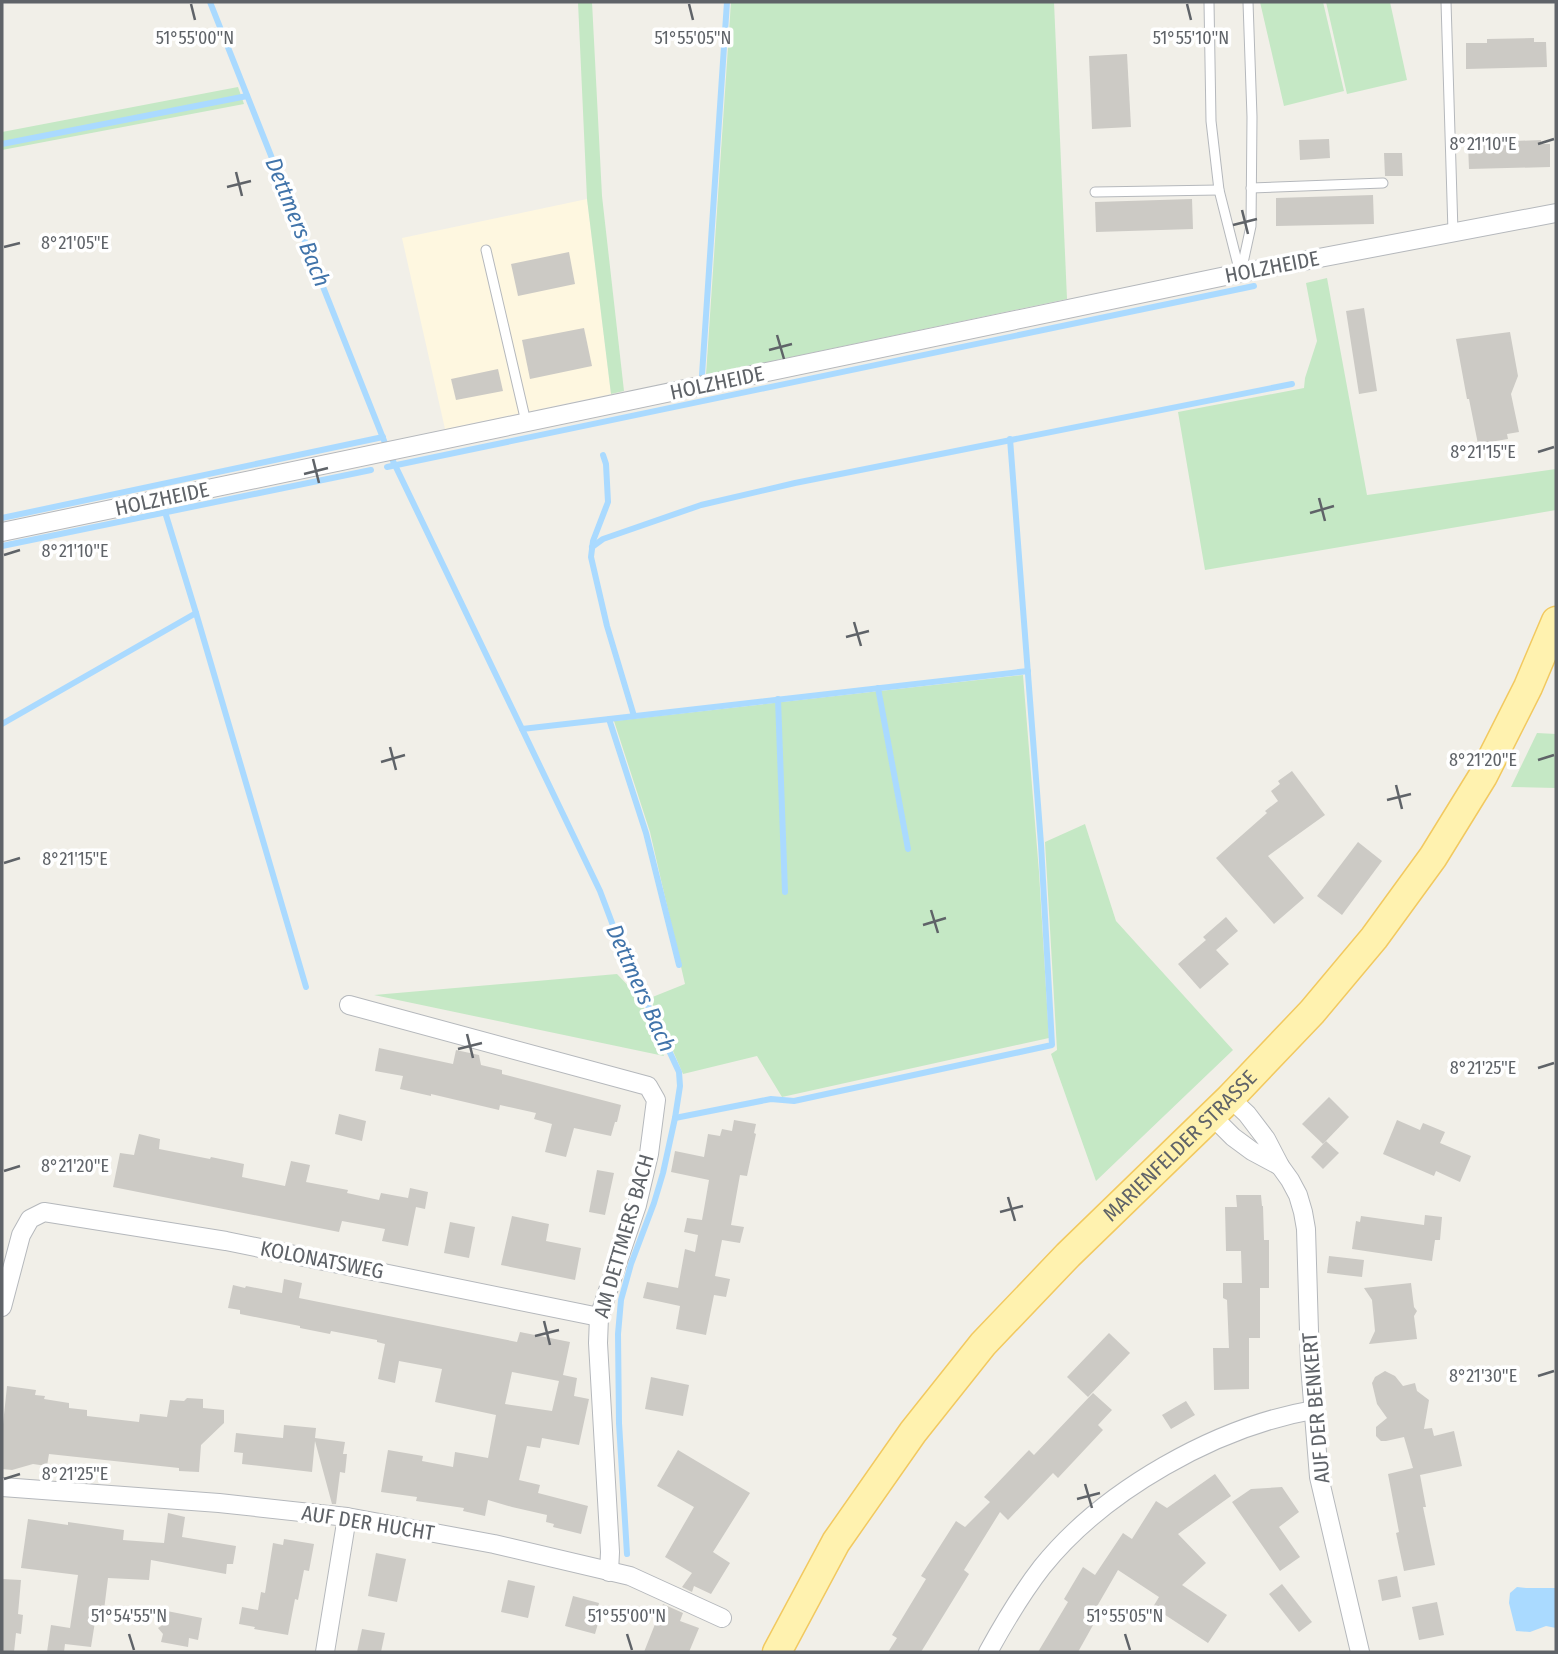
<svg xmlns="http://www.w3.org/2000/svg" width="1558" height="1654" viewBox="0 0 1558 1654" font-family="'Fira Sans Condensed',sans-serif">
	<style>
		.commercial { fill: #fef7e0 }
		.green { fill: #c5e8c5 }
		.water { fill: #aadaff }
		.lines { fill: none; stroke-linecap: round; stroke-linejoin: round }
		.stream { stroke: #aadaff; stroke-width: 6 }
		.building { fill: #cccac5; fill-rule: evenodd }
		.lane-casing { stroke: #b5b8bc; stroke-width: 11 }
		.street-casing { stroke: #b5b8bc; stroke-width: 20 }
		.primary-casing { stroke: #f2c960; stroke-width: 31 }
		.lane { stroke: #fff; stroke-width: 9 }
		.street { stroke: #fff; stroke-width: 18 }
		.primary { stroke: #fff2af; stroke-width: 28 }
		.ticks { fill: none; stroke: #5f6368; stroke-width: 2.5 }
		.labels { text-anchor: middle; stroke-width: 7; stroke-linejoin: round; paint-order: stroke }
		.street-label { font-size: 21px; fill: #5f6368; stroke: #fff }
		.water-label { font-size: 23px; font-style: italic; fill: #4174aa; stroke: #fff }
		.ticks-label { font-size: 18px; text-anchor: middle; fill: #5f6368; stroke: #fff; stroke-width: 7; stroke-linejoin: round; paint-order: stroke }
	</style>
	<rect width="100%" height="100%" fill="#f1efe8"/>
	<!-- commercial -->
	<polygon class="commercial" points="587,199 611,394 445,429 402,238"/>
	<!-- green -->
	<g class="green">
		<polygon points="578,2 592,2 602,196 624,391 611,394 587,199"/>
		<polygon points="731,2 1054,2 1067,299 706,375"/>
		<polygon points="1260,2 1323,2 1344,91 1284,106"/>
		<polygon points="1326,2 1390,2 1407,80 1347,94"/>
		<polygon points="238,87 244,104 2,150 2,132"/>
		<polygon points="1327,278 1367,495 1556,469 1556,510 1205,570 1178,412 1304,388 1305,378 1317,341 1306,283"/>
		<polygon points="1023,675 1039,872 1049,1038 782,1097 757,1056 683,1074 650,998 685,984 650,832 614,721"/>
		<polygon points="1537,733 1556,734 1556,788 1511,787"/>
		<polygon points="1085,824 1116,921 1233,1050 1096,1181 1051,1054 1057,1050 1045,842"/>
		<polygon points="617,974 640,998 664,1056 374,995"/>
	</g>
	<!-- water -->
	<polygon class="water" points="1517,1587 1526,1588 1556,1588 1556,1628 1546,1626 1530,1632 1516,1631 1509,1603 1510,1593"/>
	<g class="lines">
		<!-- stream -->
		<g class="stream">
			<polyline points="210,2 385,443"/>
			<polyline points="2,144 247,96"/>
			<polyline points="702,375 727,2"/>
			<polyline points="603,455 606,464 608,502 593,541 591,557 607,626 634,716"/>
			<polyline points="393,461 600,891 623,952 679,1072 680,1086 675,1118 663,1173 654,1203 631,1264 621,1300 618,1334 619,1423 627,1554"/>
			<polyline points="387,467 1254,286"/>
			<polyline points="165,512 196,613 306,987"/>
			<polyline points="2,518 383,437"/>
			<polyline points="2,546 371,470"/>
			<polyline points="592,547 603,539 701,505 795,483 1292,384"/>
			<polyline points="878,688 908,849"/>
			<polyline points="778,699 785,892"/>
			<polyline points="609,719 646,833 679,965"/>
			<polyline points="2,724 196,613"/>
			<polyline points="522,729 1028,671"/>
			<polyline points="675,1118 771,1099 794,1101 1052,1045 1041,844 1010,439"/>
		</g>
	</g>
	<!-- building -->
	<g class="building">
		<polygon points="1534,38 1534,42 1546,42 1547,67 1466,69 1466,43 1487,43 1487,39"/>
		<polygon points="1127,54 1131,127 1092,129 1089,56"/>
		<polygon points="1329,139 1330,158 1300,160 1299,140"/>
		<polygon points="1541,140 1541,144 1550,144 1550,167 1469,169 1468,145 1490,145 1490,142"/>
		<polygon points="1384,153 1402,153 1403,176 1385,176"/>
		<polygon points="1373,195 1374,224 1276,226 1276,198"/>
		<polygon points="1192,199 1193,229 1096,232 1095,202"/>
		<polygon points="569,252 575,284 518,296 511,264"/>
		<polygon points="1364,308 1377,391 1359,394 1346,311"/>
		<polygon points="584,328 592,366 530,379 522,340"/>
		<polygon points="1510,332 1518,376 1511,394 1519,432 1507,434 1508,439 1478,444 1469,399 1467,399 1456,339"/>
		<polygon points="498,369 503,391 456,400 451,379"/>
		<polygon points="1292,771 1325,815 1268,856 1304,898 1274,924 1216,858 1267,813 1265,811 1278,801 1271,791 1280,784 1278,781"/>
		<polygon points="1358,842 1382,861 1342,915 1317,896"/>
		<polygon points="1226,917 1238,931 1216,950 1229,964 1200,989 1178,964 1206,940 1203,937"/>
		<polygon points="379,1048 453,1064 456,1050 479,1055 481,1065 502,1070 502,1074 621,1105 617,1122 615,1122 611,1136 574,1128 566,1157 545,1152 552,1124 534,1119 536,1113 500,1105 499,1110 431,1094 431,1096 400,1089 403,1076 375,1071"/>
		<polygon points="1329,1097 1349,1117 1323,1144 1302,1124"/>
		<polygon points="339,1114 366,1121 362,1141 335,1134"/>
		<polygon points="734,1120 756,1124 754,1133 756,1134 747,1176 740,1175 731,1225 744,1227 740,1243 722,1240 715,1276 730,1279 726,1297 714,1295 706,1335 676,1329 680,1306 643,1298 647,1282 678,1288 685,1249 695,1252 698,1235 684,1232 687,1218 702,1220 704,1209 709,1180 671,1172 675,1151 704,1157 708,1134 720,1136 722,1129 732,1131"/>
		<polygon points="1397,1120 1420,1130 1423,1123 1445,1132 1440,1143 1471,1156 1460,1182 1436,1171 1434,1176 1383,1154"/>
		<polygon points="139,1134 160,1139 159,1149 210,1159 211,1157 244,1164 242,1177 285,1186 291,1161 310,1165 306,1182 348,1190 347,1193 379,1200 381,1193 408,1198 410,1188 428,1192 425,1209 416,1207 408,1246 382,1241 385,1229 342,1221 339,1232 113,1187 120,1153 134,1155"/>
		<polygon points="1326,1141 1339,1153 1323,1169 1311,1157"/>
		<polygon points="597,1170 614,1173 605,1215 589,1212"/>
		<polygon points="1236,1195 1261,1195 1262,1206 1263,1206 1264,1240 1269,1240 1269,1288 1260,1288 1260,1338 1249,1338 1249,1389 1214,1390 1213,1348 1229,1348 1227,1300 1223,1298 1223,1283 1242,1283 1241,1251 1226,1251 1225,1207 1237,1207"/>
		<polygon points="1425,1215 1442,1217 1440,1240 1435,1240 1432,1261 1352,1249 1356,1221 1360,1222 1361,1216 1424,1225"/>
		<polygon points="512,1216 549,1224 546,1241 581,1248 575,1280 501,1265"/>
		<polygon points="450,1222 475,1227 469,1258 444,1253"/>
		<polygon points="1329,1256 1364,1260 1362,1277 1327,1273"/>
		<path d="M284 1279 302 1283 299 1298 517 1342 520 1332 570 1342 563 1375 577 1378 574 1396 589 1399 579 1445 542 1438 540 1448 527 1446 519 1480 540 1485 538 1493 588 1506 581 1534 553 1527 554 1524 546 1522 547 1515 512 1507 488 1500 485 1516 463 1511 464 1508 416 1501 417 1497 381 1492 388 1450 423 1456 422 1461 453 1467 455 1452 488 1458 496 1415 435 1402 442 1369 399 1361 395 1383 378 1379 385 1344 377 1342V1340L331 1331 330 1334 300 1328V1326L240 1314V1310L228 1308 233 1285 245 1288 246 1286 282 1293ZM512 1372 559 1381 552 1411 505 1404Z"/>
		<polygon points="1411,1283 1414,1307 1417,1311 1414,1316 1417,1339 1369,1344 1375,1331 1372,1300 1364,1288"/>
		<polygon points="1109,1333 1130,1353 1088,1397 1067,1377"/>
		<polygon points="1385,1371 1395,1376 1403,1386 1415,1383 1417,1391 1429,1400 1424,1429 1432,1428 1434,1436 1454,1431 1462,1466 1420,1475 1426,1507 1423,1507 1435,1565 1404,1571 1396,1533 1399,1532 1388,1474 1413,1468 1404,1437 1386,1441 1381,1441 1376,1436 1376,1427 1387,1418 1377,1404 1372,1383 1375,1377"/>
		<polygon points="651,1377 689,1385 683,1416 645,1409"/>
		<polygon points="7,1386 36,1390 35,1395 45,1396 44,1399 69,1403 69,1408 87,1410 87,1416 139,1422 140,1414 167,1417 170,1400 184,1401 187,1398 203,1399 203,1408 224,1410 224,1423 201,1445 199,1472 179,1471 179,1468 49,1454 47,1466 33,1464 12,1470 2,1469 2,1434"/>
		<polygon points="1093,1393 1112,1410 1098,1425 1103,1430 1058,1478 1053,1473 1008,1520 1000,1512 964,1570 969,1574 921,1652 888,1652 897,1638 892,1635 926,1579 921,1576 956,1521 965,1527 990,1502 984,1497 1029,1450 1034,1455"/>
		<polygon points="1186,1401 1195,1415 1171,1429 1162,1415"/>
		<polygon points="284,1425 316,1428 315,1438 345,1442 343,1454 347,1454 345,1473 340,1472 336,1504 332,1504 315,1441 312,1472 242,1464 243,1453 234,1452 236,1433 283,1438"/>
		<polygon points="678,1450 750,1493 713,1552 730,1563 711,1594 694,1586 692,1592 682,1587 692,1573 665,1557 694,1507 657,1486"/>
		<polygon points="1215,1474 1231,1496 1178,1534 1206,1563 1182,1585 1227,1615 1208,1643 1153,1607 1159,1597 1118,1570 1092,1615 1097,1618 1078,1652 1038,1652 1068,1602 1064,1599 1083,1567 1095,1575 1123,1533 1132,1539 1156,1501 1167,1508"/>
		<polygon points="1282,1487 1299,1512 1279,1527 1300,1557 1280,1571 1232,1502 1251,1489"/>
		<polygon points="168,1513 185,1517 182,1537 236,1546 233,1564 227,1564 226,1574 151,1560 149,1580 108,1578 104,1610 97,1609 91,1647 65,1644 64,1652 47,1652 51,1625 70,1628 78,1575 21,1568 28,1519 68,1525 68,1522 124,1530 123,1540 164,1543"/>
		<polygon points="284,1539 314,1544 309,1571 304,1570 298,1600 295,1599 288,1635 254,1629 255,1627 239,1624 242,1607 258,1610 261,1592 265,1593 273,1543 283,1545"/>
		<polygon points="376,1553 406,1559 397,1602 368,1596"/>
		<polygon points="1397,1576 1401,1597 1382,1601 1378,1580"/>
		<polygon points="2,1579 21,1580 18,1614 23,1615 21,1634 16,1633 14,1652 2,1652"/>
		<polygon points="508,1580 535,1586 528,1618 501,1612"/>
		<polygon points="1282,1584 1312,1622 1299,1632 1269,1594"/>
		<polygon points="573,1596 599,1603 597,1612 601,1613 595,1634 565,1626"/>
		<polygon points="1437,1602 1444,1635 1419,1640 1412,1607"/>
		<polygon points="663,1604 683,1613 680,1621 699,1628 689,1652 644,1652"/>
		<polygon points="167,1611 202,1618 198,1640 189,1638 188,1647 161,1642 163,1634 158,1628 164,1624"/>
		<polygon points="362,1629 385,1633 381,1652 357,1652"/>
	</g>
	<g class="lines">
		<defs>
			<g id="lane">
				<polyline points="1209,2 1211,121 1219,190 1240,273"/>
				<polyline points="1446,2 1453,232"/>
				<polyline points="1251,188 1383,183"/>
				<polyline points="1095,192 1219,190"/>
				<polyline points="486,250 526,422"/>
				<polyline points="1241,272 1251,226 1252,117 1248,2"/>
			</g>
			<g id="street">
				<polyline points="2,532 1240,273 1556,213"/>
				<polyline points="349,1005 648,1086 656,1100 649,1154 637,1205 599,1317 598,1343 610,1552 609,1572"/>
				<polyline points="1230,1098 1247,1114 1266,1139 1280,1166 1290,1180 1298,1195 1303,1212 1306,1229 1310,1365 1319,1477 1360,1652"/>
				<polyline points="1212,1116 1233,1137 1252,1151 1280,1166"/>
				<polyline points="2,1307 21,1235 30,1219 44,1212 226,1241 599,1317"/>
				<polyline points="2,1487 219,1503 347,1517 494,1544 630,1576 722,1618"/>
				<polyline points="325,1652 347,1517"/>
				<path d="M988 1652C1004 1623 1021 1594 1042 1567 1104 1490 1216 1427 1313 1410"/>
			</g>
			<g id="primary">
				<path id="s1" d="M777 1652 836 1542 913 1432 983 1344 1068 1255 1230 1098 1312 1012 1374 938 1433 857 1483 776 1528 687 1556 621"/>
			</g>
		</defs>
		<!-- lane casing -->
		<use href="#lane" class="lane-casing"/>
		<!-- street casing -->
		<use href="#street" class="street-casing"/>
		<!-- primary casing -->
		<use href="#primary" class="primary-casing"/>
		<!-- lane -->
		<use href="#lane" class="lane"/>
		<!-- street -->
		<use href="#street" class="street"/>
		<!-- primary -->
		<use href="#primary" class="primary"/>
	</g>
	<!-- ticks -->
	<path class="ticks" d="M191 4 195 20M689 4 693 20M1187 4 1191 20M1538 144 1554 139M236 172 242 196M227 187 251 181M1242 210 1248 234M1233 225 1257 219M4 247 20 243M777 335 784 359M769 350 792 344M1538 452 1554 447M313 459 319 483M304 474 328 468M1319 498 1325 521M1310 513 1334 506M4 555 20 550M854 622 861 646M846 637 869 631M390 747 396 770M1538 760 1554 755M381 762 405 755M1396 785 1402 809M1387 800 1411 794M4 863 20 858M931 910 938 933M923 925 946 918M467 1034 473 1058M458 1049 482 1043M1538 1068 1554 1063M4 1171 20 1166M1008 1197 1015 1221M1000 1212 1023 1206M544 1321 550 1345M535 1336 559 1330M1538 1376 1554 1371M4 1479 20 1474M1085 1484 1092 1508M1077 1499 1100 1493M129 1634 134 1650M627 1634 632 1650M1125 1634 1130 1650"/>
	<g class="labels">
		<!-- street labels -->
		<g class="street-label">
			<text transform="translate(1272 267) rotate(-11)" y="7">HOLZHEIDE</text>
			<text transform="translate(717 383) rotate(-12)" y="7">HOLZHEIDE</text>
			<text transform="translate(162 499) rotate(-12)" y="7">HOLZHEIDE</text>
			<text dy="7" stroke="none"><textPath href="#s1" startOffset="651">MARIENFELDER STRASSE</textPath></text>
			<text transform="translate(624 1236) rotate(-74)" y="7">AM DETTMERS BACH</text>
			<text transform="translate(322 1260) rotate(11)" y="7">KOLONATSWEG</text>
			<text transform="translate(1316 1408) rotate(-95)" y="7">AUF DER BENKERT</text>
			<text transform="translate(368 1523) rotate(9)" y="7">AUF DER HUCHT</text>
		</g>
		<!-- water labels -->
		<g class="water-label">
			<text transform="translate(298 222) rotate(68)" y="8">Dettmers Bach</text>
			<text transform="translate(641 988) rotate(66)" y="8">Dettmers Bach</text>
		</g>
	</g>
	<g class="ticks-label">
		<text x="195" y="44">51°55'00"N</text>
		<text x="693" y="44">51°55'05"N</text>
		<text x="1191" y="44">51°55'10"N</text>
		<text x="1483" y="150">8°21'10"E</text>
		<text x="75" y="249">8°21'05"E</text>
		<text x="1483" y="458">8°21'15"E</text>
		<text x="75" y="557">8°21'10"E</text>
		<text x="1483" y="766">8°21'20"E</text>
		<text x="75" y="865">8°21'15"E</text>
		<text x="1483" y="1074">8°21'25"E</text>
		<text x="75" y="1172">8°21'20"E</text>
		<text x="1483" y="1382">8°21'30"E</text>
		<text x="75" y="1480">8°21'25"E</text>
		<text x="129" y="1622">51°54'55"N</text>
		<text x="627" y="1622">51°55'00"N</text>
		<text x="1125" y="1622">51°55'05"N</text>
	</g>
	<!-- border -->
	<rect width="1558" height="1654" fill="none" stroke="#5f6368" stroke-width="7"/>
</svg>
